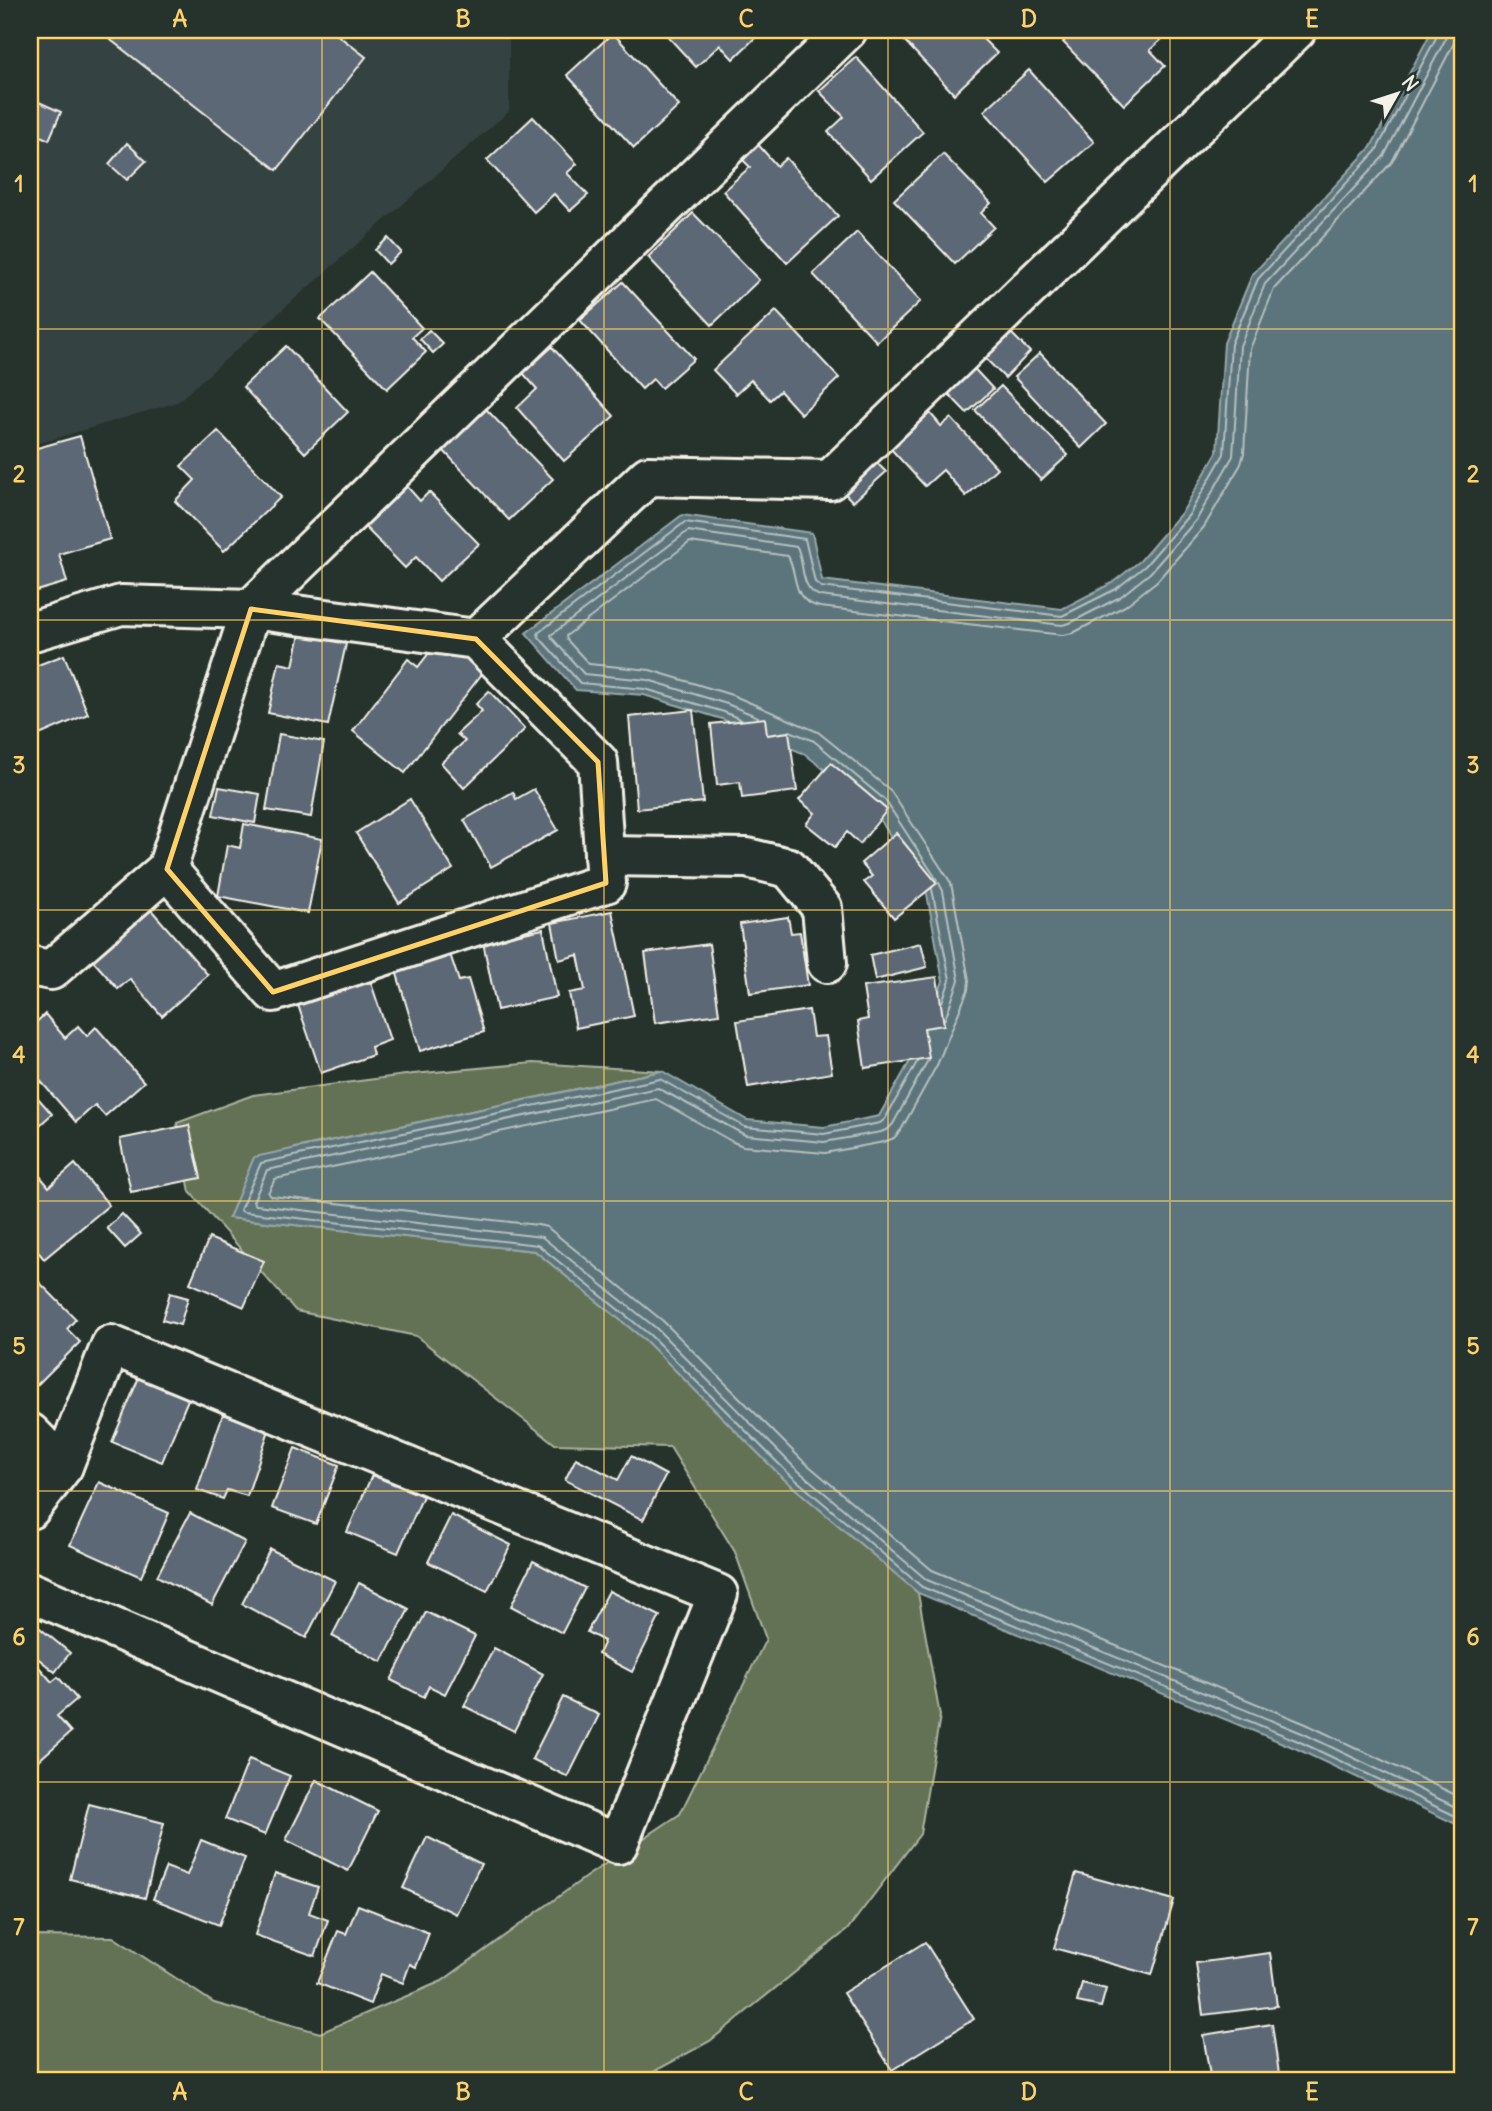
<svg xmlns="http://www.w3.org/2000/svg" width="1492" height="2111" viewBox="0 0 1492 2111" font-family="Delius,sans-serif">
	<style>
		.built { fill: #364343 }
		.green { fill: #637254; stroke: #acb29e; stroke-width: 2 }
		.water { fill: #5c757d; stroke: #99a7a8; stroke-width: 2 }
		.lines { fill: none; stroke-linecap: round; stroke-linejoin: round }
		.shore { stroke: #b7bfbd; stroke-width: 2 }
		.building { fill: #5c6875; stroke: #f4f1e8; stroke-width: 2 }
		.minor-casing { stroke: #f4f1e8; stroke-width: 44 }
		.minor { stroke: #26332d; stroke-width: 38 }
		.marked { fill: none; stroke: #ffd166; stroke-width: 5; stroke-linejoin: round }
		.grid { fill: none; stroke: #ffd166; stroke-width: 2; stroke-opacity: 0.55 }
		.neatline { fill: none; stroke: #ffd166; stroke-width: 2.5 }
		.grid-label { font-size: 23px; text-anchor: middle; font-weight: bold; fill: #ffd166 }
	</style>
	<rect width="100%" height="100%" fill="#26332d"/>
	<filter id="ink" filterUnits="userSpaceOnUse"><feTurbulence type="fractalNoise" baseFrequency=".0143" numOctaves="2"/><feDisplacementMap in="SourceGraphic" scale="14" xChannelSelector="R" yChannelSelector="G"/><feConvolveMatrix kernelMatrix="1 2 1 2 8 2 1 2 1" color-interpolation-filters="sRGB"/></filter>
	<g filter="url(#ink)">
		<!-- built -->
		<polygon class="built" points="30,30 509,30 509,111 177,402 30,446"/>
		<!-- green -->
		<polygon class="green" points="533,1063 662,1071 295,1148 229,1218 535,1251 645,1340 783,1478 918,1593 940,1716 920,1834 847,1930 710,2041 637,2081 30,2081 30,1936 113,1937 214,2003 320,2033 442,1981 587,1876 680,1814 766,1639 735,1552 670,1447 555,1444 416,1336 296,1311 190,1192 177,1123 253,1095 413,1074"/>
		<!-- water -->
		<polygon class="water" points="1432,30 1462,30 1462,1827 1295,1748 918,1593 783,1478 645,1340 535,1251 229,1218 254,1157 662,1071 747,1120 824,1127 879,1116 914,1054 943,981 927,894 874,810 805,754 722,719 644,695 576,690 526,633 682,515 812,533 822,580 1062,609 1112,583 1140,561 1183,511 1217,452 1224,343 1252,275 1371,147"/>
		<g class="lines">
			<!-- shore -->
			<g class="shore">
				<path d="M1457 30 1454 43 1392 162 1274 289 1250 349 1244 453 1241 464 1204 527 1157 581 1125 606 1073 633 1063 635 820 607C790 600 799 577 788 556L690 542 566 636 567 640 589 664 650 670 732 695 818 732 890 790 951 883 969 980 968 990 937 1065 901 1130 894 1138 884 1142 825 1153 743 1146 733 1142 656 1099 275 1179 268 1193 271 1196 538 1225 547 1227 663 1321 801 1459 932 1570 1306 1724 1462 1798"/>
				<path d="M758 717 727 704 648 680 584 674 552 638 551 635 688 531 797 547C805 563 799 589 820 596L1062 625 1070 623 1120 597 1150 573 1197 519 1233 456 1240 346 1265 284 1384 156 1445 40 1446 30"/>
				<polyline points="740,719 724,712 645,689 580,683 539,637 538,633 685,522 805,539 815,582 821,587 1062,616 1116,589 1145,566 1189,515 1224,454 1231,344 1258,279 1376,151 1437,36 1438,30"/>
				<polyline points="790,731 814,741 885,800 937,880"/>
				<polyline points="939,883 943,891 959,980 945,1019"/>
				<polyline points="932,889 950,980 942,1002"/>
				<polyline points="928,1060 893,1124 888,1129 881,1132 824,1142 745,1135 658,1088 267,1170 253,1202 256,1205 542,1237 656,1328 794,1467 927,1580 1302,1733 1462,1810"/>
				<polyline points="917,1062 885,1119 880,1123 824,1134 745,1127 660,1079 261,1163 240,1210 243,1212 538,1245 650,1335 788,1473 922,1587 1298,1741 1462,1819"/>
			</g>
		</g>
		<!-- building -->
		<g class="building">
			<polygon points="98,30 331,30 366,57 277,170"/>
			<polygon points="662,30 749,30 756,37 733,59 720,45 696,67"/>
			<polygon points="911,30 977,30 975,31 997,53 954,94 902,38"/>
			<polygon points="1075,30 1151,30 1161,40 1150,50 1165,66 1124,105 1063,42"/>
			<polygon points="613,33 679,106 634,148 567,75"/>
			<polygon points="856,57 923,132 871,179 828,132 844,117 819,91"/>
			<polygon points="1029,70 1094,142 1048,182 984,111"/>
			<polygon points="30,98 61,112 49,140 30,131"/>
			<polygon points="533,117 577,164 567,173 588,195 570,211 554,194 534,212 487,160"/>
			<polygon points="755,141 777,166 786,158 838,216 787,263 723,191 750,167 739,156"/>
			<polygon points="127,143 146,161 127,180 109,164"/>
			<polygon points="30,147 39,153 30,172"/>
			<polygon points="943,154 991,203 981,213 994,227 955,264 894,200"/>
			<polygon points="693,213 759,280 712,325 648,257"/>
			<polygon points="857,232 921,301 877,342 813,274"/>
			<polygon points="388,238 401,252 388,264 375,250"/>
			<polygon points="370,272 422,328 412,337 426,352 387,389 320,319"/>
			<polygon points="623,282 694,359 661,388 653,379 642,389 580,320"/>
			<polygon points="776,311 839,378 801,414 780,391 770,400 751,380 736,394 713,370"/>
			<polygon points="1003,325 1030,352 1005,378 978,351"/>
			<polygon points="429,330 443,344 433,353 420,339"/>
			<polygon points="286,346 348,412 305,453 243,387"/>
			<polygon points="552,347 614,416 564,461 517,408 537,389 523,373"/>
			<polygon points="1040,353 1106,424 1081,448 1014,377"/>
			<polygon points="968,362 993,389 967,413 942,387"/>
			<polygon points="1001,386 1068,455 1041,480 975,410"/>
			<polygon points="486,409 553,479 509,520 443,450"/>
			<polygon points="930,413 941,426 951,418 997,468 966,496 943,470 925,486 890,448"/>
			<polygon points="218,431 281,497 224,551 175,501 195,480 181,466"/>
			<polygon points="80,436 110,539 59,554 67,582 30,593 30,450"/>
			<polygon points="869,455 886,472 853,502 836,484"/>
			<polygon points="405,484 420,501 429,492 479,544 439,581 416,557 405,568 363,525"/>
			<polygon points="300,634 346,644 328,725 268,713 279,663 293,666"/>
			<polygon points="452,645 485,670 405,773 353,731 408,659 418,667 433,648"/>
			<polygon points="64,655 88,714 30,739 30,668"/>
			<polygon points="489,691 525,729 464,788 441,763 465,741 457,734 482,711 476,704"/>
			<polygon points="693,710 703,802 637,809 629,717"/>
			<polygon points="765,718 767,735 789,732 797,791 742,798 740,782 717,785 711,724"/>
			<polygon points="279,734 324,742 311,817 266,810"/>
			<polygon points="831,763 887,810 860,844 847,832 835,847 806,824 815,813 799,800"/>
			<polygon points="219,787 260,794 255,823 213,815"/>
			<polygon points="534,789 558,830 491,867 464,820 513,792 516,799"/>
			<polygon points="410,799 453,869 399,903 356,833"/>
			<polygon points="244,824 322,839 308,913 218,896 227,845 240,848"/>
			<polygon points="896,833 937,883 894,918 864,882 872,876 861,863"/>
			<polygon points="146,904 208,975 162,1016 130,979 118,989 88,955"/>
			<polygon points="612,911 634,1016 576,1028 569,993 585,990 578,955 559,960 552,923"/>
			<polygon points="788,917 791,933 800,932 808,985 750,993 740,924"/>
			<polygon points="543,929 557,997 497,1010 483,942"/>
			<polygon points="921,943 927,967 875,980 870,955"/>
			<polygon points="709,944 719,1014 655,1023 645,953"/>
			<polygon points="449,951 459,981 468,979 484,1032 420,1051 395,967"/>
			<polygon points="369,977 390,1040 371,1047 373,1055 321,1073 297,1002"/>
			<polygon points="937,977 944,1025 924,1028 929,1058 865,1068 858,1021 868,1019 863,987"/>
			<polygon points="809,1010 813,1037 826,1036 832,1073 748,1087 737,1021"/>
			<polygon points="45,1014 65,1038 78,1026 87,1036 96,1027 144,1082 105,1116 95,1105 76,1122 30,1069 30,1028"/>
			<polygon points="30,1089 52,1114 30,1134"/>
			<polygon points="189,1125 201,1178 131,1192 120,1139"/>
			<polygon points="75,1164 109,1205 44,1259 30,1242 30,1183 39,1175 49,1187"/>
			<polygon points="122,1214 141,1234 125,1248 107,1228"/>
			<polygon points="209,1238 264,1261 244,1307 190,1283"/>
			<polygon points="30,1273 76,1319 67,1329 80,1342 30,1392"/>
			<polygon points="170,1293 188,1298 180,1325 162,1320"/>
			<polygon points="139,1377 189,1397 162,1462 112,1442"/>
			<polygon points="223,1414 269,1430 247,1496 227,1490 223,1499 197,1490"/>
			<polygon points="295,1448 339,1465 316,1524 272,1508"/>
			<polygon points="631,1456 666,1475 643,1520 565,1480 576,1458 618,1480"/>
			<polygon points="372,1475 423,1496 398,1553 347,1532"/>
			<polygon points="99,1482 169,1513 141,1577 70,1545"/>
			<polygon points="190,1513 245,1542 212,1605 157,1576"/>
			<polygon points="451,1515 511,1545 487,1591 428,1562"/>
			<polygon points="270,1549 335,1581 306,1638 242,1604"/>
			<polygon points="533,1561 585,1588 562,1633 511,1606"/>
			<polygon points="359,1583 409,1609 382,1662 332,1636"/>
			<polygon points="609,1591 660,1616 632,1672 598,1654 604,1641 587,1632"/>
			<polygon points="426,1612 475,1636 445,1694 429,1686 424,1697 391,1680"/>
			<polygon points="30,1620 70,1653 55,1672 30,1652"/>
			<polygon points="494,1648 543,1674 514,1731 464,1706"/>
			<polygon points="30,1657 52,1682 58,1677 77,1699 57,1716 71,1732 30,1768"/>
			<polygon points="563,1697 599,1715 568,1777 532,1759"/>
			<polygon points="249,1759 290,1776 265,1835 225,1819"/>
			<polygon points="316,1780 378,1811 348,1871 286,1840"/>
			<polygon points="89,1804 164,1823 145,1898 70,1879"/>
			<polygon points="427,1837 481,1864 456,1914 403,1888"/>
			<polygon points="201,1840 245,1858 219,1925 153,1899 166,1867 187,1875"/>
			<polygon points="275,1873 318,1887 309,1913 328,1920 315,1956 255,1935"/>
			<polygon points="1076,1873 1174,1900 1152,1975 1054,1948"/>
			<polygon points="358,1905 429,1933 416,1967 410,1964 403,1983 381,1974 370,2004 317,1983 338,1931 346,1934"/>
			<polygon points="925,1942 974,2019 892,2070 843,1993"/>
			<polygon points="1270,1953 1277,2006 1203,2015 1196,1963"/>
			<polygon points="1082,1983 1106,1989 1101,2007 1077,2002"/>
			<polygon points="1272,2024 1280,2081 1211,2081 1203,2035"/>
		</g>
		<g class="lines">
			<defs>
				<g id="minor">
					<polyline points="30,632 121,605 251,609 847,30"/>
					<polyline points="476,639 648,476 830,480 1296,30"/>
					<polyline points="604,856 747,858 789,868 822,908 827,963"/>
					<polyline points="30,966 51,970 167,869 251,609 476,639 598,762 606,883 273,992 167,869"/>
					<polyline points="30,1433 63,1466 30,1509"/>
					<polyline points="30,1592 618,1844 718,1594 111,1345 63,1466"/>
				</g>
			</defs>
			<!-- minor casing -->
			<use href="#minor" class="minor-casing"/>
			<!-- minor -->
			<use href="#minor" class="minor"/>
		</g>
	</g>
	<!-- marked area -->
	<path class="marked" d="M251 609 476 639 598 762 606 883 273 992 167 869Z"/>
	<!-- grid -->
	<path class="grid" d="M322 30V2081M604 30V2081M888 30V2081M1170 30V2081M30 329H1462M30 620H1462M30 910H1462M30 1201H1462M30 1491H1462M30 1782H1462"/>
	<!-- margin -->
	<rect width="1492" height="2111" fill="none" stroke="#26332d" stroke-width="77"/>
	<!-- north arrow -->
	<g transform="translate(1397 94) rotate(51)" stroke="#26332d" stroke-width="5" paint-order="stroke">
	<path d="M0-5L12 26L0 18L-12 26Z" fill="#f4f1e8"/>
	<text y="-10" font-size="19" font-weight="bold" text-anchor="middle" fill="#f4f1e8">N</text>
	</g>
	<rect x="38" y="38" width="1416" height="2034" class="neatline"/>
	<g class="grid-label">
		<text x="180" y="27">A</text>
		<text x="463" y="27">B</text>
		<text x="746" y="27">C</text>
		<text x="1029" y="27">D</text>
		<text x="1312" y="27">E</text>
		<text x="19" y="192">1</text>
		<text x="1473" y="192">1</text>
		<text x="19" y="482">2</text>
		<text x="1473" y="482">2</text>
		<text x="19" y="773">3</text>
		<text x="1473" y="773">3</text>
		<text x="19" y="1063">4</text>
		<text x="1473" y="1063">4</text>
		<text x="19" y="1354">5</text>
		<text x="1473" y="1354">5</text>
		<text x="19" y="1645">6</text>
		<text x="1473" y="1645">6</text>
		<text x="19" y="1935">7</text>
		<text x="1473" y="1935">7</text>
		<text x="180" y="2100">A</text>
		<text x="463" y="2100">B</text>
		<text x="746" y="2100">C</text>
		<text x="1029" y="2100">D</text>
		<text x="1312" y="2100">E</text>
	</g>
</svg>
